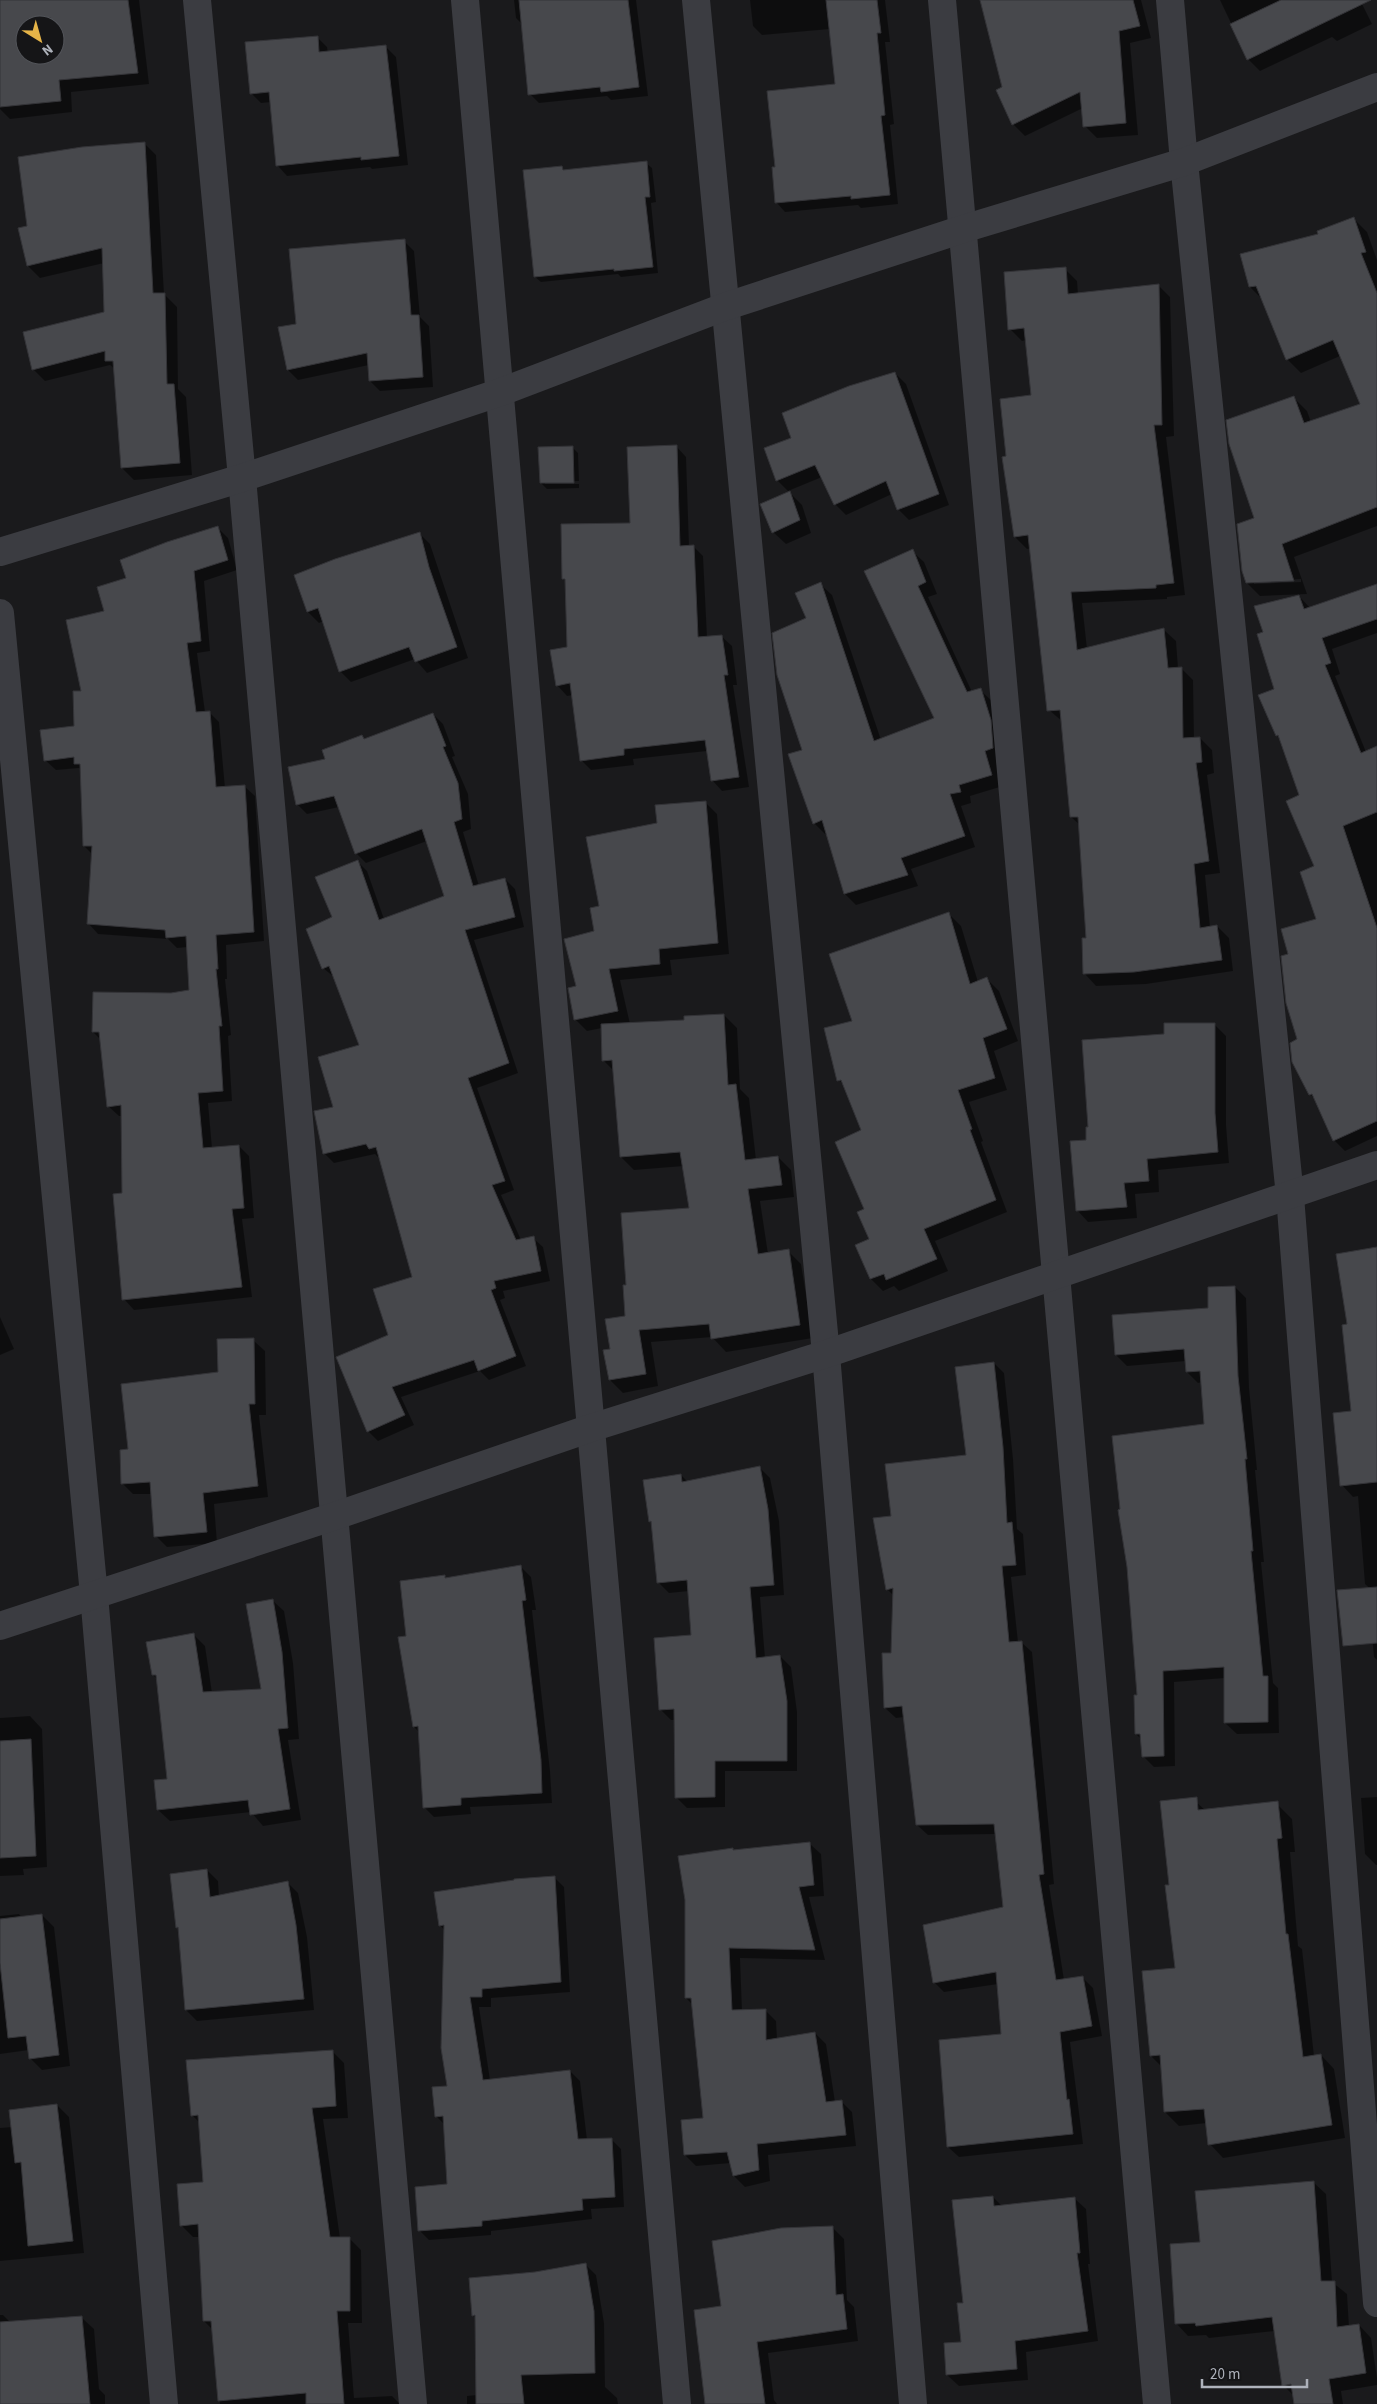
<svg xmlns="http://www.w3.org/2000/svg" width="1377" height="2404" viewBox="0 0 1377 2404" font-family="'Source Sans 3',sans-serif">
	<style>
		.shadow { fill: #0007; fill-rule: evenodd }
		.building { fill: #47484c; stroke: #343438; fill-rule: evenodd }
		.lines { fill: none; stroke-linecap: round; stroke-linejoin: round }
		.street { stroke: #3b3c41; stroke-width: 28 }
	</style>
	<rect width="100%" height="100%" fill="#1a1a1c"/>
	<!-- shadow -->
	<g class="shadow">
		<path d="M0 0H139L149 84 71 92 72 112 10 119 0 109ZM25 25H55V55H25Z"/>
		<polygon points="514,0 636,0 648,96 611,100 607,96 539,103 530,94 523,25 516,18"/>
		<polygon points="750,0 885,0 890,42 885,42 894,124 890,125 898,204 861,208 858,205 785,212 776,202 777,168 837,85 830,29 762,35 753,26"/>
		<polygon points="982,0 1141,0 1151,38 1130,43 1138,135 1097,138 1085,126 1083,108 1025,136 1013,124"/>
		<polygon points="1220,0 1360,0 1372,24 1337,41 1332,37 1260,71 1248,59"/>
		<polygon points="317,37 327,47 328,53 386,47 396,57 408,165 372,169 370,167 287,176 278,166 271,102 261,103 251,93"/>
		<polygon points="144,143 156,155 164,294 177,307 178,389 186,397 192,475 134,480 122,468 115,369 110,365 45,381 33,369 105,313 104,263 40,278 28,266 20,229 29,227"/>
		<polygon points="646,163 652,168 656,202 651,203 658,273 621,277 618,274 541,282 535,277 562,168 565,171"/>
		<path d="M1354 219 1367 232 1377 260V526L1294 557 1307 594 1260 596 1247 583 1256 518 1294 398 1307 411 1311 422 1361 405 1340 356 1301 373 1287 359 1263 300 1250 287 1319 234ZM1301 579V582L1254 584V582Z"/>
		<polygon points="404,241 414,251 420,317 429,326 433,387 380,391 370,381 369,365 298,380 288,370 297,325"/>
		<polygon points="1065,269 1077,281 1078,294 1158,285 1170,297 1174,436 1166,437 1185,595 1167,597 1167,599 1082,603 1087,649 1164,630 1176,641 1178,668 1181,668 1193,680 1194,739 1200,738 1212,750 1214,773 1207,775 1220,873 1205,875 1210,927 1217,926 1229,938 1233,971 1146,984 1096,986 1085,974 1087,939 1080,825 1071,817 1063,722 1049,710 1031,548 1027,549 1015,537 1008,457 1032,396 1026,340 1022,341 1010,329"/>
		<polygon points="895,373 906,384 949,505 909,520 898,509 892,494 846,515 835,504 822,477 788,491 777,480"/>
		<polygon points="676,446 686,457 689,546 693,546 703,556 707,637 721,636 732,646 737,685 733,685 749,787 722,791 712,780 707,751 633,759 634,765 591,770 581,760 573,695 567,696 557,685 569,648 567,582 563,579 631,524"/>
		<polygon points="572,447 578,453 579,481 545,482 545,484 579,484 579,488 547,489 541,483"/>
		<polygon points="790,493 802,505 811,533 786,544 773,532"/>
		<polygon points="218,528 228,538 237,570 204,581 210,651 197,653 205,712 209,712 219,722 225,788 244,786 255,796 264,941 226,945 227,979 225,979 231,1035 228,1036 232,1101 208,1103 212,1148 239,1146 249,1156 254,1218 242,1219 252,1297 134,1310 124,1299 122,1116 119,1116 108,1106 101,1040 93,1032 171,995 190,991 188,947 177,948 168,939 98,934 88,923 92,854 84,846 82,770 79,768 56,770 45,760 75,727 82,692 106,612 128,578"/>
		<polygon points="419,533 430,544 468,658 427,673 415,659 351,682 340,671 323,621 319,623 308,612 295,576"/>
		<polygon points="912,551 924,562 937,594 928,597 972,692 980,690 992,701 1004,759 996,762 1003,786 970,796 971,803 961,806 975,847 911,869 918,886 856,905 845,894 828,833 825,834 814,823 803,750 807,619 820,584 832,595 881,740 935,719"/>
		<polygon points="1377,585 1377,633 1332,649 1340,674 1335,676 1366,752 1377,748 1377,1136 1345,1151 1334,1140 1317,1101 1310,1094 1299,1039 1289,954 1318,920 1316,867 1301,796 1281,738 1278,735 1275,690 1264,633 1299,596 1310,608"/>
		<polygon points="433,714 443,724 455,756 452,757 468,794 471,829 463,832 479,886 505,879 515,889 524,927 474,940 518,1073 477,1088 514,1190 501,1195 521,1240 533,1238 543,1247 550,1281 503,1291 505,1298 500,1300 526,1366 489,1380 480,1371 401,1397 414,1425 378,1441 368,1431 389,1336 413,1278 380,1159 375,1154 334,1163 324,1153 334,1108 361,1046 334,977 323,968 334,918 357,861 367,871 384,919 445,897 427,841 366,863 356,853 339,807 307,814 297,804 327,760 362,737 365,740"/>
		<polygon points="705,802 717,814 729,954 670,960 672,975 620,980 630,1024 686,1021 724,1015 737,1028 740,1089 749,1098 756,1160 778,1157 791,1170 794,1197 760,1201 768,1254 788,1251 801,1264 813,1338 726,1352 712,1337 651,1342 658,1386 623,1393 610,1380 611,1350 627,1317 628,1286 690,1209 684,1166 634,1170 621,1157 614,1071 603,1060 602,1028 587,1031 575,1019 577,987 595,932 600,907 658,824"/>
		<polygon points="949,914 961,926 978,982 987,979 999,991 1018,1041 994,1051 1007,1090 969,1102 983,1141 981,1142 1007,1212 935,1241 948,1271 899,1291 894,1286 883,1291 871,1279 857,1246 871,1239 866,1210 863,1131 845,1086 839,1080 854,1021"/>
		<polygon points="1215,1025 1226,1036 1226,1125 1229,1163 1158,1170 1159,1192 1135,1194 1137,1218 1088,1222 1077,1210 1089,1128 1165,1035"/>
		<polygon points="1377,1249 1377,1595 1365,1584 1358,1496 1353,1497 1342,1485 1352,1412 1348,1325"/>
		<polygon points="1235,1287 1246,1298 1249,1388 1257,1470 1255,1470 1264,1562 1261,1562 1273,1683 1278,1688 1279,1733 1237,1734 1225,1723 1225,1678 1174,1682 1175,1766 1154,1767 1143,1756 1142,1740 1136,1734 1138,1696 1205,1425 1202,1382 1198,1383 1187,1372 1186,1361 1127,1366 1116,1355 1210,1309"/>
		<polygon points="0,1317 14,1349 0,1355"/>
		<polygon points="253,1340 265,1351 266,1415 259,1415 268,1497 214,1504 217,1543 167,1547 156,1536 152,1494 133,1494 122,1483 129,1450 219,1373"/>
		<polygon points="994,1363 1004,1373 1013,1459 1017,1529 1023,1534 1026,1575 1011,1577 1018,1642 1021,1642 1032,1652 1054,1884 1049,1885 1064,1980 1082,1977 1093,1988 1102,2036 1070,2042 1083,2144 959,2157 948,2147 1003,2035 998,1984 944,1992 934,1982 1005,1908 997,1834 928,1835 917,1825 904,1717 896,1718 885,1708 883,1654 892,1654 894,1596 887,1589 892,1517 967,1457"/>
		<polygon points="759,1467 770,1478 779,1521 784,1595 760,1597 765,1658 780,1656 791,1667 797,1712 797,1771 725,1771 725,1807 687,1808 676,1797 675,1720 671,1720 660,1709 692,1636 689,1591 669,1593 658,1582 652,1524 650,1521 681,1475 688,1482"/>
		<polygon points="521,1567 531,1577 536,1610 532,1610 550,1771 552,1803 470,1807 471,1814 434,1817 424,1807 419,1732 414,1727 408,1638 444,1577 446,1579"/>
		<polygon points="272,1600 284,1611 293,1663 299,1739 288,1740 301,1820 263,1826 251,1812 170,1821 158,1810 168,1780 158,1680 153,1675 194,1635 205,1646 212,1693 263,1690"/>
		<polygon points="1377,1623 1377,1660 1374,1657 1371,1624"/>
		<polygon points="30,1716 42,1729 47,1867 23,1869 24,1875 0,1876 0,1718"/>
		<polygon points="1377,1797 1377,1865 1376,1865 1365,1854 1361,1798"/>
		<polygon points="1193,1799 1206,1811 1278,1805 1292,1819 1295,1852 1290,1852 1298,1946 1302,1949 1314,2056 1321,2055 1334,2069 1345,2138 1223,2158 1210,2144 1207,2123 1179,2126 1165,2112 1162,2067 1151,2056 1176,1969 1171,1886"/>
		<polygon points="810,1844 821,1854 824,1896 809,1897 825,1960 740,1958 742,2011 766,2011 776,2021 777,2039 815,2033 826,2044 835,2102 841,2101 852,2112 856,2146 768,2155 770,2181 745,2187 734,2176 731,2163 696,2166 685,2155 704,2119 693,2005 686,1998 732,1849 734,1851"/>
		<polygon points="207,1870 218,1881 219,1897 287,1882 298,1893 307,1937 314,2010 197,2021 186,2010 180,1930 177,1927"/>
		<polygon points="554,1877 564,1887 570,1992 491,1998 491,2007 479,2007 490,2080 570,2071 580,2081 587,2140 611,2139 621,2149 624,2207 591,2209 592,2219 491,2231 491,2235 429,2240 420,2231 449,2186 445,2125 436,2116 448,2087 445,1931 440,1925"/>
		<polygon points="19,1914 22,1918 42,1915 54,1927 70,2066 42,2070 30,2058 29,2050 0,2054 0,1916"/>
		<polygon points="332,2051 344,2063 348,2118 323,2119 340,2238 349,2238 361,2250 362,2323 348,2323 354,2398 392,2396 400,2404 220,2404 213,2330 204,2321 200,2237 193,2237 181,2225 204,2184 199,2122 192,2115"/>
		<polygon points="57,2105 69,2117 84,2253 0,2261 0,2128 12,2127"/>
		<polygon points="1313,2182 1326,2194 1332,2282 1347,2294 1349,2327 1359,2325 1371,2338 1377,2378 1377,2385 1341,2391 1343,2404 1295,2404 1294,2396 1283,2385 1275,2331 1209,2338 1206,2335 1188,2336 1176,2323 1202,2243"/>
		<polygon points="993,2197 1002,2206 1074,2198 1086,2209 1090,2264 1088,2264 1098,2341 1026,2352 1028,2380 959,2386 947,2375 962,2343"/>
		<polygon points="832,2227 844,2239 847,2300 854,2307 858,2341 768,2353 774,2400 777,2404 719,2404 722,2307"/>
		<polygon points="585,2264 596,2275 604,2323 605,2387 617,2398 618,2404 467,2404 467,2396 477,2395 476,2318 473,2315 535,2273"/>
		<polygon points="0,2315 3,2315 11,2323 82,2318 94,2329 99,2389 105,2395 105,2404 0,2404"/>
	</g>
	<!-- building -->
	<g class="building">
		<path d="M0 0H128L138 73 59 80 61 101 0 107ZM25 25H55V55H25Z"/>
		<polygon points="519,0 628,0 639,87 601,92 600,87 528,95"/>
		<polygon points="826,0 877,0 881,33 877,33 885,115 881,116 890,195 851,199 851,196 775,203 772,167 775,167 767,91 835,84"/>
		<polygon points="980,0 1133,0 1140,26 1119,31 1126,123 1083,127 1080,92 1012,125 996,90 1002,87"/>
		<polygon points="1281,0 1371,0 1247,60 1230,24"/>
		<polygon points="318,36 319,52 386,45 399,156 361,160 361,157 276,166 269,92 250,94 245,42"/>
		<polygon points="145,142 153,293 165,293 167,384 174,384 180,463 121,468 113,361 105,361 105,351 32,370 23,332 104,312 102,248 27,266 18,228 27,226 18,157 82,147"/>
		<polygon points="647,161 650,197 645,197 653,267 614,271 614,269 534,277 523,170 562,166 563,170"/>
		<polygon points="1354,217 1366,252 1361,253 1377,293 1377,507 1282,544 1294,581 1246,583 1242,571 1237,524 1254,518 1229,444 1226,420 1294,396 1304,423 1360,404 1333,340 1286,360 1256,286 1249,287 1240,254 1318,234 1317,231"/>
		<polygon points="405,239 411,315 419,315 423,377 369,381 367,353 287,370 278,327 296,324 289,249"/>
		<polygon points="1066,267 1068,294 1159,284 1162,425 1154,425 1174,583 1156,585 1156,588 1071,592 1077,650 1164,628 1168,668 1182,667 1183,738 1200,737 1202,762 1196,763 1209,861 1194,864 1200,928 1217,925 1222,960 1134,972 1083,974 1082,938 1086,938 1078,817 1070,817 1060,710 1047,711 1028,535 1014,537 1002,457 1006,456 1000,399 1031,395 1024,328 1008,330 1004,272"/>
		<polygon points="895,372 939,494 897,510 886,481 834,505 815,465 776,481 764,448 791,438 782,413 849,386"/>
		<polygon points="677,445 680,546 694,545 698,637 722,635 728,675 724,675 739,777 711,781 705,740 624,749 624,755 580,761 570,683 556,686 550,650 567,647 565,579 562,579 561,524 630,523 627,447"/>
		<polygon points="573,446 574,483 540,483 538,447"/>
		<polygon points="790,491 800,520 772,533 760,504"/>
		<polygon points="218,526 228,560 194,571 201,641 187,643 196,712 210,711 216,787 245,785 254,932 216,935 218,969 216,969 222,1026 219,1026 223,1091 198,1093 203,1148 239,1145 244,1208 232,1209 242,1287 122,1300 113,1194 122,1193 121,1105 107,1107 99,1032 92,1032 93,992 171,993 189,990 186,936 166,938 165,930 87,924 92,846 83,846 80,764 74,764 74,757 44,761 40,730 74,726 73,691 81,691 66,620 104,611 97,587 126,578 120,560 167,542"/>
		<polygon points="420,532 429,567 457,647 415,662 409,647 339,672 318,608 307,612 294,575 335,559"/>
		<polygon points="913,549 926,582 918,586 967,692 981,688 991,720 993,748 985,751 992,775 959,785 961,792 950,794 965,836 901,858 908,875 844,894 822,820 813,824 788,754 802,750 777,675 772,633 806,618 795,593 821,582 874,741 934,718 864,571"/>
		<polygon points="1377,584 1377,619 1322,638 1331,663 1325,665 1361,753 1377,746 1377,812 1343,826 1377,928 1377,1121 1333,1141 1312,1094 1309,1095 1292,1062 1290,1043 1297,1039 1286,1003 1281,956 1288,954 1281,929 1316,919 1300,872 1314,866 1286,801 1299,795 1278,735 1276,736 1258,695 1274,689 1257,634 1263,632 1254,606 1299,595 1304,609"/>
		<polygon points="433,713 446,746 443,747 458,783 462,819 454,822 473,886 505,878 515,917 465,930 509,1063 468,1078 505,1181 492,1185 516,1240 534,1236 541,1271 494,1281 496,1288 491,1290 516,1356 478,1371 474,1360 392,1387 405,1415 367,1432 336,1357 388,1335 373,1289 412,1277 376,1147 369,1149 366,1144 323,1154 314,1111 333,1107 318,1057 359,1045 329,966 322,969 306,929 332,917 315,877 358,860 379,920 444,896 422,829 355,854 334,796 296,805 288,767 325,759 322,750 362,735 364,739"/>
		<polygon points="706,801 718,943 659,949 660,964 609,969 618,1011 574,1020 568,988 576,986 564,939 594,931 590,908 599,906 586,837 657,823 655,805"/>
		<polygon points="949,912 970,984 987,977 1007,1029 983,1038 995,1078 958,1090 972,1129 970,1130 996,1200 924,1229 937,1259 886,1280 884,1274 870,1279 855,1245 869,1239 857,1212 864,1209 835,1142 861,1130 841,1080 837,1081 824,1028 852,1021 829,954"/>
		<polygon points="724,1014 728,1085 736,1084 745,1160 778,1156 782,1185 748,1189 758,1254 789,1249 800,1325 711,1339 709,1324 639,1330 646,1374 609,1380 603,1350 610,1349 605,1319 625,1316 623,1285 626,1285 621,1213 689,1208 680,1152 620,1157 612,1060 602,1061 601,1024 684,1020 684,1016"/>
		<polygon points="1164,1023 1215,1023 1215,1113 1218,1152 1147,1159 1149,1181 1124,1183 1127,1207 1076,1211 1070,1141 1086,1140 1086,1127 1088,1127 1082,1040 1164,1034"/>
		<polygon points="1377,1247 1377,1482 1340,1486 1333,1413 1351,1411 1342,1325 1347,1324 1336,1254"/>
		<polygon points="1235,1286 1238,1376 1247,1459 1245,1459 1253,1551 1251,1551 1263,1676 1268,1676 1268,1722 1224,1723 1224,1667 1163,1671 1164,1756 1142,1757 1140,1734 1135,1734 1134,1695 1137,1695 1127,1567 1118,1510 1120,1509 1112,1436 1204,1424 1200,1371 1186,1372 1184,1349 1115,1355 1112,1315 1208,1308 1208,1287"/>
		<polygon points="254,1338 255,1404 249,1404 258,1486 203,1493 207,1532 154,1537 150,1482 121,1484 120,1450 128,1449 121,1384 218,1372 217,1339"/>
		<polygon points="994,1362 1003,1447 1007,1523 1012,1522 1016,1565 1002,1566 1009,1642 1022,1641 1044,1874 1039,1875 1056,1980 1083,1976 1092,2026 1060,2032 1067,2100 1069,2099 1073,2134 947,2147 939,2040 1001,2034 996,1972 933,1983 923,1925 1003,1907 994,1824 916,1825 902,1706 884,1708 882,1653 891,1653 893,1588 886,1590 873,1518 891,1516 885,1464 966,1455 955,1367"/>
		<polygon points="760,1466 768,1509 774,1585 750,1587 756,1658 780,1655 787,1701 787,1761 715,1761 715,1797 675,1798 674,1709 659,1710 654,1638 691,1635 687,1580 657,1583 651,1521 649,1522 643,1480 681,1474 682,1482"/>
		<polygon points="521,1565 526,1600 522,1601 541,1760 542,1793 461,1798 461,1805 423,1808 418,1726 413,1727 398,1637 406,1636 400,1581 445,1575 445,1578"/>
		<polygon points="1377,1587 1377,1643 1343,1646 1337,1590"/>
		<polygon points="273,1599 282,1652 288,1728 278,1729 290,1809 250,1815 248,1800 157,1810 154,1780 167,1779 156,1675 152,1675 146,1642 194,1633 203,1692 261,1689 246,1604"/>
		<polygon points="31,1739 36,1856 0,1858 0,1741"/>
		<polygon points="1197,1797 1198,1810 1278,1801 1282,1838 1277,1839 1286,1934 1288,1934 1303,2057 1321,2054 1332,2125 1208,2145 1204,2109 1164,2112 1160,2055 1150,2056 1142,1971 1175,1968 1165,1885 1169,1885 1160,1801"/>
		<polygon points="810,1842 814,1885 799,1887 815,1950 729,1948 732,2010 766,2009 766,2040 815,2032 826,2102 842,2100 846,2135 757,2144 759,2170 733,2176 727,2152 684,2155 681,2120 703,2118 691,1998 685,1998 685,1900 678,1856 733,1848 733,1850"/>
		<polygon points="207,1869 210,1897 288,1881 296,1925 304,1999 185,2010 178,1927 176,1928 170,1874"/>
		<polygon points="555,1876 561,1982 482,1989 482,1997 470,1997 483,2080 570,2070 578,2139 612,2138 615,2197 582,2199 583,2210 482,2221 482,2226 418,2231 415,2187 447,2184 443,2116 435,2117 432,2087 447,2086 441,2048 444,1925 439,1926 434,1892 514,1880 514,1879"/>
		<polygon points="42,1914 59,2055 29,2059 26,2036 8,2038 0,1963 0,1919"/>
		<polygon points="333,2050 336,2106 312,2108 330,2237 350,2237 350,2311 337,2311 344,2404 306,2404 306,2393 218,2401 211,2321 203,2321 198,2224 180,2226 177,2184 203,2182 198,2115 191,2116 186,2060"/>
		<polygon points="57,2104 73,2241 28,2246 21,2162 15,2163 9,2110"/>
		<polygon points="1314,2181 1321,2281 1335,2281 1337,2327 1359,2324 1366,2373 1329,2379 1333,2404 1294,2404 1291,2384 1282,2386 1272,2317 1196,2326 1195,2323 1175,2324 1170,2244 1200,2242 1195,2191"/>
		<polygon points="993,2196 994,2206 1075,2197 1080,2253 1077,2253 1088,2331 1015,2341 1017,2369 946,2375 944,2343 961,2342 957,2303 963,2303 952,2200"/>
		<polygon points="833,2226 836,2295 843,2294 847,2329 757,2342 765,2404 705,2404 694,2310 721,2306 712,2241 781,2228"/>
		<polygon points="586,2263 594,2311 595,2373 521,2375 524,2404 476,2404 475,2315 472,2316 469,2278 535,2272"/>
		<polygon points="82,2316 90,2404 0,2404 0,2322"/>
	</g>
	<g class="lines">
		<!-- street -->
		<g class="street">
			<polyline points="197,0 242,478 413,2404"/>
			<polyline points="465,0 677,2404"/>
			<polyline points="696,0 826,1354 913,2404"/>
			<polyline points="942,0 1157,2404"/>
			<polyline points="1170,0 1184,162 1290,1196 1377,2303"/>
			<polyline points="0,552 242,478 501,392 724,307 963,229 1184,162 1377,87"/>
			<polyline points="0,613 94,1595 164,2404"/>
			<polyline points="0,1626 335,1516 591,1428 826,1354 1377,1165"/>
		</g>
	</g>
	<!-- north arrow -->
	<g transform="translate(40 40) rotate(143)"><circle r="24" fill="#151517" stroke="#525459"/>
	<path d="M0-4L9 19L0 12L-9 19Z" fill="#e6b448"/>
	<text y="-8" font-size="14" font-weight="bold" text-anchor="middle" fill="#aeb2bb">N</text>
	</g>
	<!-- scale -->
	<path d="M1202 2379v8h105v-8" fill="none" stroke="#aeb2bb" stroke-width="2.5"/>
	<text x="1210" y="2379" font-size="15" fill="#aeb2bb" stroke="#151517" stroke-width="4" paint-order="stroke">20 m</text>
</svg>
